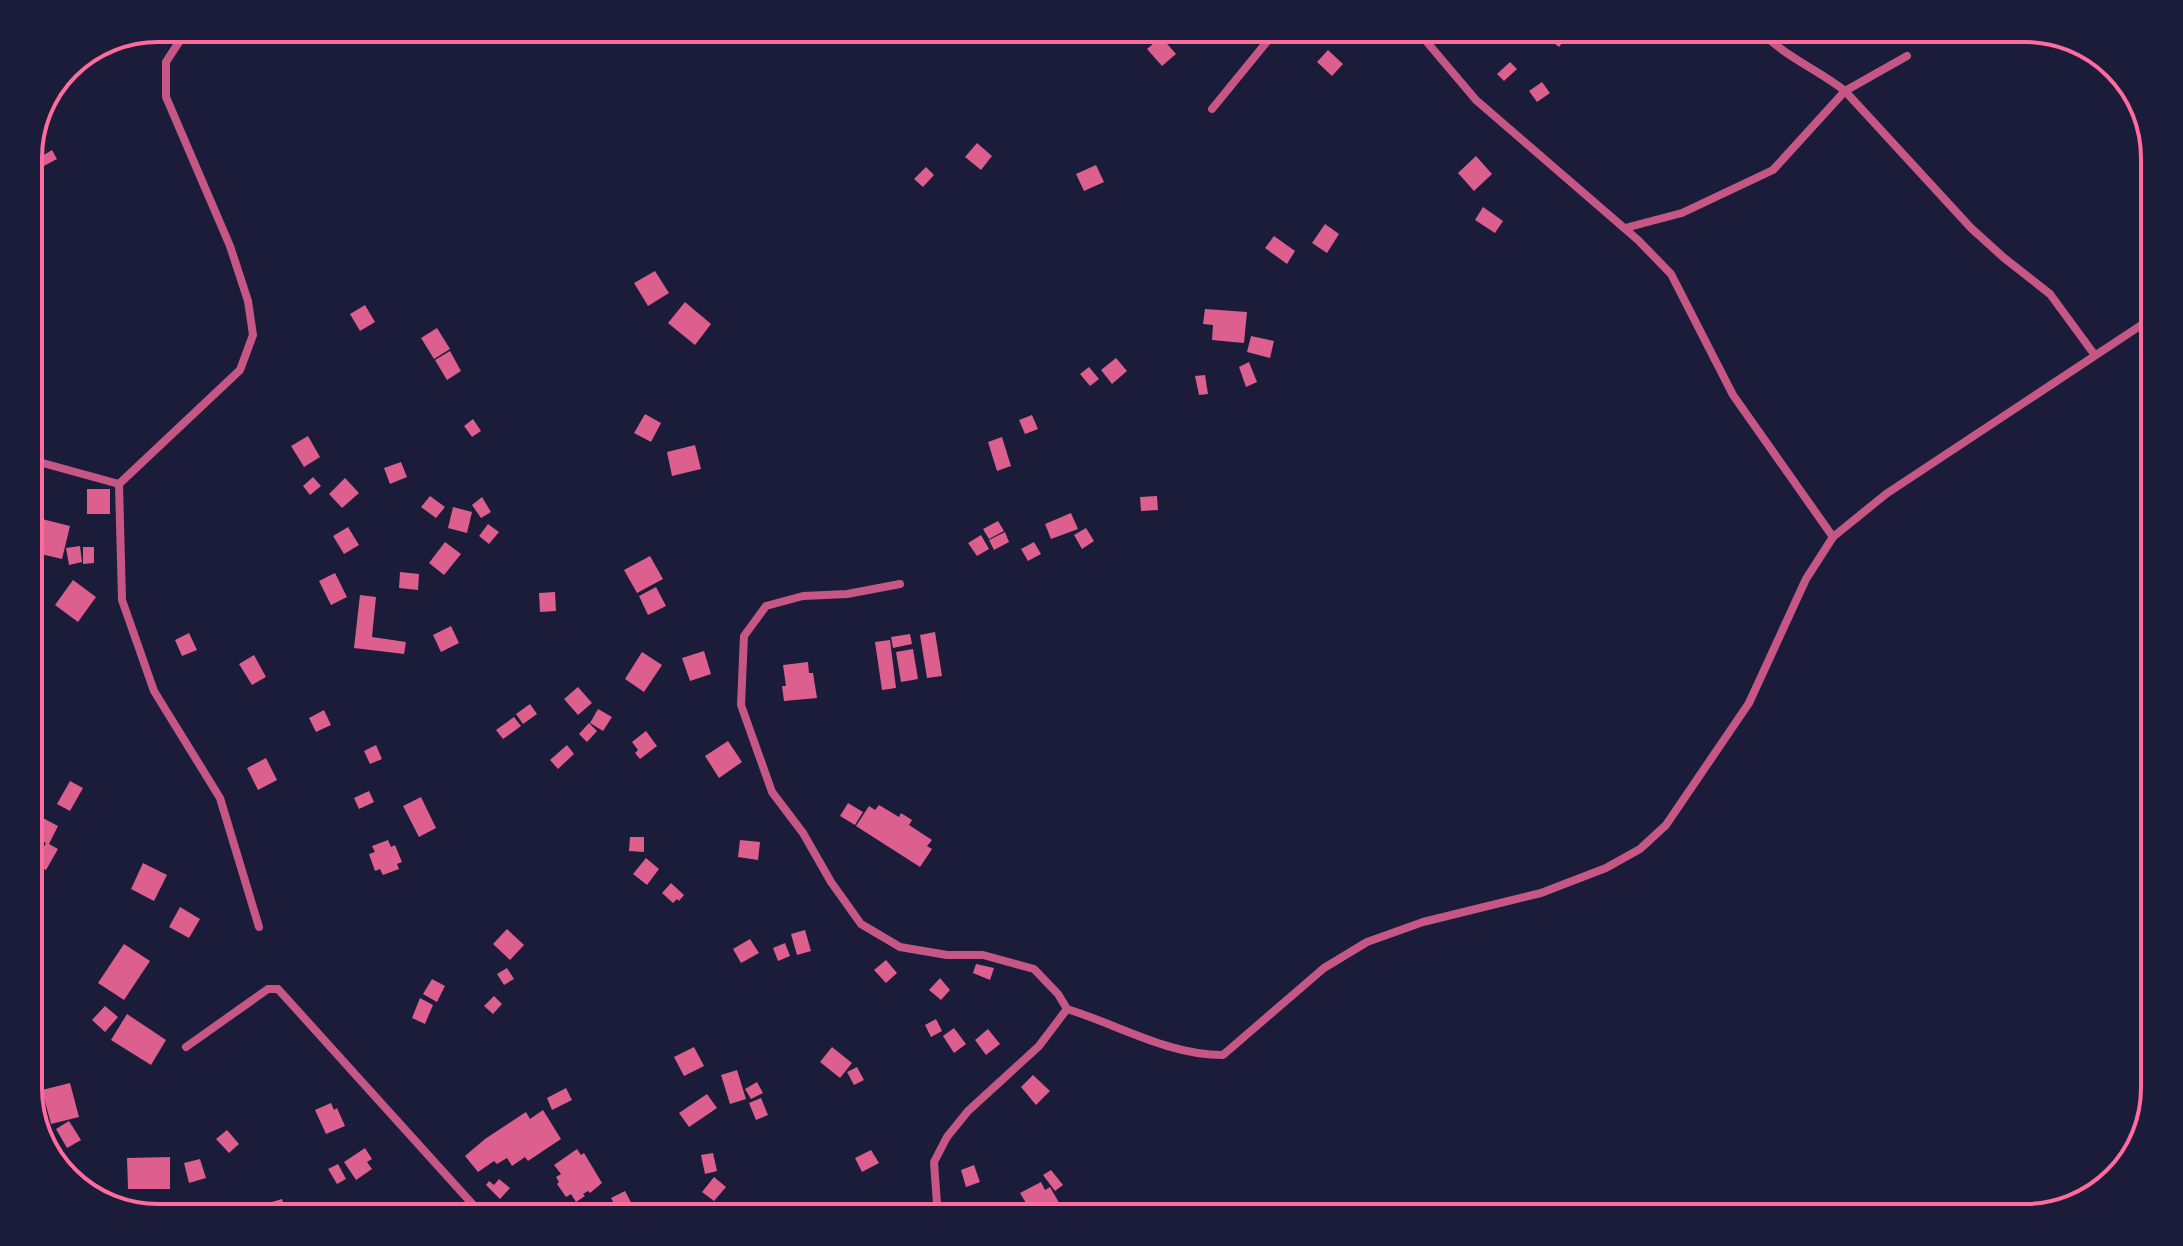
<svg xmlns="http://www.w3.org/2000/svg" width="2183" height="1246" viewBox="0 0 2183 1246" font-family="'IBM Plex Serif',serif">
	<style>
		.building { fill: #dd5f8e }
		.lines { fill: none; stroke-linecap: round; stroke-linejoin: round }
		.minor { stroke: #c65784; stroke-width: 8 }
		.rim { fill: none; stroke: #ff6b9d; stroke-width: 4 }
	</style>
	<rect width="100%" height="100%" fill="#1b1b3a"/>
	<!-- building -->
	<g class="building">
		<polygon points="1544,28 1569,28 1571,30 1559,47 1541,33"/>
		<polygon points="1161,37 1176,54 1162,66 1147,49"/>
		<polygon points="1328,50 1343,64 1332,76 1317,62"/>
		<polygon points="1510,62 1517,69 1504,81 1497,74"/>
		<polygon points="1542,82 1550,93 1537,102 1529,91"/>
		<polygon points="977,143 992,156 981,170 965,157"/>
		<polygon points="52,150 57,159 42,167 37,159"/>
		<polygon points="1476,156 1492,174 1474,191 1458,173"/>
		<polygon points="1096,165 1104,182 1084,191 1076,174"/>
		<polygon points="926,167 934,175 923,187 914,179"/>
		<polygon points="1483,207 1503,221 1495,233 1475,220"/>
		<polygon points="1325,224 1339,234 1327,253 1312,243"/>
		<polygon points="1274,236 1295,251 1287,264 1265,248"/>
		<polygon points="655,271 669,293 648,306 634,283"/>
		<polygon points="685,302 711,324 695,345 668,323"/>
		<polygon points="365,305 375,322 360,331 350,314"/>
		<polygon points="1205,309 1247,312 1244,343 1212,340 1213,325 1203,324"/>
		<polygon points="437,328 450,349 434,359 421,338"/>
		<polygon points="1251,336 1274,341 1270,358 1247,352"/>
		<polygon points="450,351 461,371 447,380 435,360"/>
		<polygon points="1116,358 1127,371 1112,384 1101,370"/>
		<polygon points="1249,362 1257,382 1246,387 1239,367"/>
		<polygon points="1089,367 1099,379 1090,386 1080,374"/>
		<polygon points="1205,375 1208,394 1199,395 1195,376"/>
		<polygon points="645,414 661,423 651,442 634,433"/>
		<polygon points="1032,415 1038,429 1025,434 1019,420"/>
		<polygon points="473,419 481,431 472,437 464,426"/>
		<polygon points="308,436 320,457 304,467 291,446"/>
		<polygon points="1002,437 1011,466 997,471 988,442"/>
		<polygon points="695,445 701,469 672,476 667,452"/>
		<polygon points="401,462 407,477 390,484 384,468"/>
		<polygon points="28,470 44,472 43,485 28,483"/>
		<polygon points="313,477 321,486 310,495 303,486"/>
		<polygon points="345,478 359,493 342,508 329,494"/>
		<rect x="87" y="489" width="23" height="25"/>
		<polygon points="430,496 445,507 436,518 421,507"/>
		<polygon points="1157,496 1158,510 1141,511 1140,497"/>
		<polygon points="482,497 491,512 481,518 472,505"/>
		<polygon points="453,507 472,512 467,533 448,528"/>
		<polygon points="1071,513 1078,529 1051,539 1045,524"/>
		<polygon points="38,518 70,526 62,559 28,551 28,523 37,525"/>
		<polygon points="998,521 1004,531 989,539 983,529"/>
		<polygon points="488,524 499,532 489,544 479,536"/>
		<polygon points="348,527 359,545 344,554 333,536"/>
		<polygon points="1086,528 1094,541 1082,549 1074,535"/>
		<polygon points="1005,532 1009,542 994,550 989,540"/>
		<polygon points="981,535 989,549 977,556 968,543"/>
		<polygon points="445,542 461,554 444,575 429,563"/>
		<polygon points="1034,542 1041,554 1028,561 1021,549"/>
		<polygon points="80,546 82,562 69,565 66,548"/>
		<polygon points="83,547 94,547 94,563 83,564"/>
		<polygon points="650,556 663,579 637,593 624,570"/>
		<polygon points="400,572 419,574 418,590 399,588"/>
		<polygon points="335,573 347,597 331,605 319,581"/>
		<polygon points="73,580 96,597 78,622 55,605"/>
		<polygon points="656,587 666,606 648,615 639,596"/>
		<polygon points="555,592 556,611 540,612 539,593"/>
		<polygon points="360,595 376,597 372,637 406,642 404,654 354,648"/>
		<polygon points="451,626 459,643 441,652 433,635"/>
		<polygon points="935,632 942,676 927,678 920,635"/>
		<polygon points="189,633 197,650 182,656 175,640"/>
		<polygon points="910,634 912,644 893,648 891,637"/>
		<polygon points="890,640 896,688 882,690 875,642"/>
		<polygon points="913,649 918,679 901,682 896,652"/>
		<polygon points="704,651 711,674 690,681 682,658"/>
		<polygon points="642,652 662,665 644,692 625,679"/>
		<polygon points="254,655 266,677 252,685 239,664"/>
		<polygon points="808,662 809,673 813,673 817,698 784,701 782,686 786,686 783,665"/>
		<polygon points="578,687 592,703 578,715 564,699"/>
		<polygon points="530,704 537,714 523,724 516,714"/>
		<polygon points="598,709 612,717 603,731 590,723"/>
		<polygon points="324,710 331,725 316,732 309,718"/>
		<polygon points="514,717 521,726 503,739 496,730"/>
		<polygon points="589,723 597,731 587,742 579,734"/>
		<polygon points="646,731 657,746 640,759 635,753 638,750 632,742"/>
		<polygon points="728,741 742,762 719,778 705,756"/>
		<polygon points="376,745 382,759 370,764 364,751"/>
		<polygon points="567,745 574,754 558,769 550,760"/>
		<polygon points="266,758 277,780 258,790 247,768"/>
		<polygon points="70,781 83,788 70,811 57,804"/>
		<polygon points="369,791 374,802 359,809 354,798"/>
		<polygon points="421,797 436,828 419,837 403,806"/>
		<polygon points="848,803 863,812 855,825 840,816"/>
		<polygon points="879,805 899,817 901,813 912,820 909,825 932,840 927,846 932,849 920,867 856,826 869,806 875,810"/>
		<polygon points="39,816 58,826 49,844 58,849 46,870 35,864 46,843 29,834"/>
		<polygon points="630,837 644,837 644,852 629,851"/>
		<polygon points="388,840 391,847 395,845 402,862 397,864 399,869 383,875 380,869 375,871 369,854 375,852 372,846"/>
		<polygon points="740,840 760,842 758,860 738,857"/>
		<polygon points="646,858 659,869 647,885 633,874"/>
		<polygon points="143,863 167,875 154,901 131,889"/>
		<polygon points="671,883 684,895 679,901 677,899 673,903 662,893"/>
		<polygon points="180,907 200,919 189,938 169,927"/>
		<polygon points="507,929 524,945 510,960 493,944"/>
		<polygon points="805,930 811,951 797,955 791,934"/>
		<polygon points="750,939 759,953 741,963 733,949"/>
		<polygon points="785,943 790,956 778,961 773,948"/>
		<polygon points="124,944 150,961 124,1000 98,983"/>
		<polygon points="886,960 897,973 886,983 874,970"/>
		<polygon points="976,964 994,968 990,980 973,973"/>
		<polygon points="507,968 514,979 504,985 497,974"/>
		<polygon points="940,978 950,990 941,1000 929,990"/>
		<polygon points="432,979 445,986 437,1002 423,994"/>
		<polygon points="494,996 502,1004 493,1014 484,1006"/>
		<polygon points="420,998 433,1005 425,1024 412,1018"/>
		<polygon points="105,1006 118,1017 105,1032 92,1020"/>
		<polygon points="127,1014 166,1040 151,1065 111,1040"/>
		<polygon points="936,1019 942,1031 931,1037 925,1025"/>
		<polygon points="954,1028 966,1044 954,1053 943,1036"/>
		<polygon points="988,1029 1000,1044 986,1055 975,1040"/>
		<polygon points="694,1047 704,1066 684,1076 674,1057"/>
		<polygon points="832,1047 852,1063 840,1078 820,1062"/>
		<polygon points="857,1067 864,1080 854,1085 847,1072"/>
		<polygon points="737,1070 746,1099 730,1104 721,1075"/>
		<polygon points="1033,1075 1050,1091 1036,1105 1021,1087"/>
		<polygon points="757,1082 763,1093 751,1099 745,1089"/>
		<polygon points="70,1083 79,1117 51,1124 42,1090"/>
		<polygon points="566,1088 572,1100 552,1110 547,1098"/>
		<polygon points="707,1094 717,1108 689,1127 679,1113"/>
		<polygon points="761,1098 768,1115 756,1120 749,1103"/>
		<polygon points="331,1103 334,1110 337,1108 345,1126 326,1134 315,1110"/>
		<polygon points="543,1110 561,1139 528,1161 525,1157 512,1166 507,1158 497,1164 494,1161 478,1172 465,1156 485,1139 526,1112 530,1119"/>
		<polygon points="69,1121 81,1140 67,1148 56,1129"/>
		<polygon points="227,1130 239,1144 229,1153 216,1139"/>
		<polygon points="365,1148 372,1159 367,1162 372,1169 356,1180 344,1162"/>
		<polygon points="577,1149 581,1155 584,1153 602,1183 590,1193 588,1191 583,1194 585,1196 576,1202 571,1194 566,1197 557,1184 559,1182 556,1177 561,1174 554,1165"/>
		<polygon points="871,1150 879,1163 862,1172 855,1158"/>
		<polygon points="713,1153 717,1171 705,1174 701,1155"/>
		<polygon points="170,1157 170,1189 128,1189 127,1158"/>
		<polygon points="200,1159 206,1178 189,1183 184,1163"/>
		<polygon points="338,1164 346,1179 337,1184 328,1169"/>
		<polygon points="974,1165 980,1182 966,1187 961,1170"/>
		<polygon points="1051,1170 1063,1185 1055,1191 1043,1175"/>
		<polygon points="714,1177 726,1187 714,1201 702,1192"/>
		<polygon points="499,1179 510,1188 500,1199 486,1185 489,1181 494,1185"/>
		<polygon points="1041,1182 1045,1190 1050,1187 1065,1213 1058,1218 1030,1218 1022,1205 1026,1203 1020,1193"/>
		<polygon points="625,1191 633,1206 619,1213 611,1198"/>
		<polygon points="282,1199 287,1218 250,1218 257,1215 255,1207"/>
		<polygon points="735,1206 742,1218 715,1218"/>
	</g>
	<g class="lines">
		<!-- minor -->
		<g class="minor">
			<polyline points="188,28 166,62 166,97 230,246 248,301 253,335 240,370 119,484 122,600 154,691 220,798 259,927"/>
			<polyline points="1415,28 1476,100 1638,240 1671,274 1733,395 1833,537"/>
			<path d="M1758 28C1781 55 1817 69 1845 91L1971 228 2003 257 2050 294 2094 354"/>
			<polyline points="1212,109 1270,38 1285,28"/>
			<polyline points="1625,228 1682,213 1773,170 1845,91 1907,56"/>
			<polyline points="28,459 119,484"/>
			<polyline points="900,584 847,594 803,596 766,606 744,636 741,705 772,792 803,833 831,882 861,924 900,947 947,955 983,955 1034,969 1058,994 1067,1009"/>
			<polyline points="186,1047 268,989 278,989 485,1218"/>
			<path d="M938 1218 934 1162 947 1137 968 1111 1039 1046 1067 1009C1119 1025 1168 1055 1223 1055L1324 968 1367 942 1423 922 1541 893 1606 868 1640 849 1666 825 1749 703 1806 579 1833 537 1886 494 2155 316"/>
		</g>
	</g>
	<!-- crop -->
	<path d="M0 0H2183V1246H0ZM158 42H2025A116 116 0 0 1 2141 158V1088A116 116 0 0 1 2025 1204H158A116 116 0 0 1 42 1088V158A116 116 0 0 1 158 42Z" fill="#1b1b3a" fill-rule="evenodd"/>
	<path class="rim" d="M158 42H2025A116 116 0 0 1 2141 158V1088A116 116 0 0 1 2025 1204H158A116 116 0 0 1 42 1088V158A116 116 0 0 1 158 42Z"/>
</svg>
